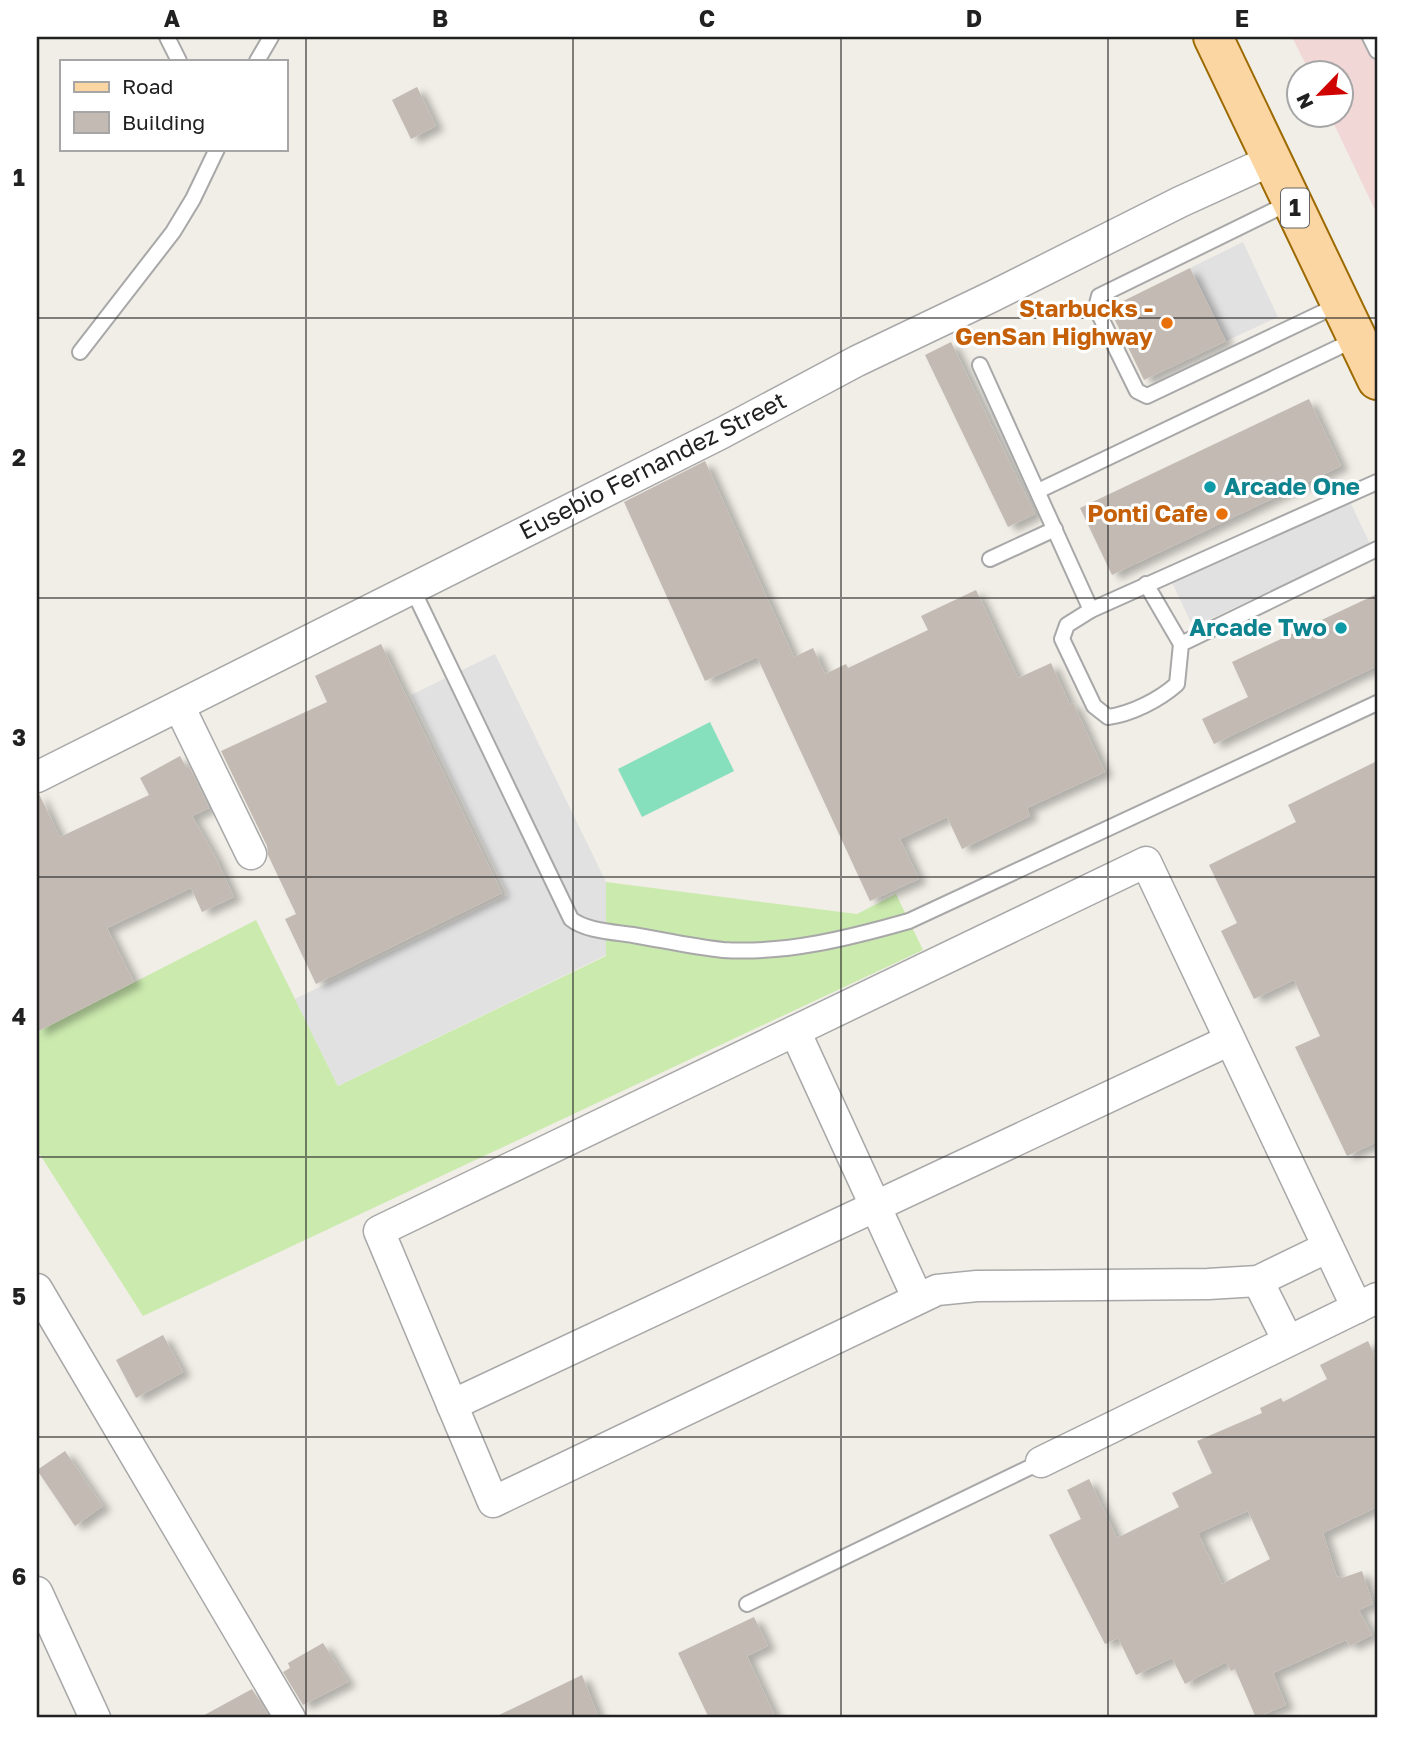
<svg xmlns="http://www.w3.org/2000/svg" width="1414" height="1755" viewBox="0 0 1414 1755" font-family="'Golos Text',sans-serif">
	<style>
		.commercial { fill: #f1d8d7 }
		.grass { fill: #cbeaae }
		.pitch { fill: #86dfbd }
		.parking { fill: #e1e1e1 }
		.building { fill: #c2bab3; fill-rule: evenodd; filter: url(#shadow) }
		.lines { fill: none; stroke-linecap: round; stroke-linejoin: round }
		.lane-casing { stroke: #a8a8a8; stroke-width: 18 }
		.street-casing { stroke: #a8a8a8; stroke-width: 33 }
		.primary-casing { stroke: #9c6a01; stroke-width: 42 }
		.lane { stroke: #fff; stroke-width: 14 }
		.street { stroke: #fff; stroke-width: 30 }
		.primary { stroke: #fbd5a2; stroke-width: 38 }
		.grid { fill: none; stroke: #212121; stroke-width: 2; stroke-opacity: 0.55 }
		.food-dot { fill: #e8710a; stroke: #fff; stroke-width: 2.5 }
		.culture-dot { fill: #0f9aa8; stroke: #fff; stroke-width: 2.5 }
		.labels { text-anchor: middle; stroke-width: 6; stroke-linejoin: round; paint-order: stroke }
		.shield { fill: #fff; stroke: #646464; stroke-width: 2 }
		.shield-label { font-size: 23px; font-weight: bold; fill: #212121 }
		.food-label { font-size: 24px; font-weight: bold; fill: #c56008; stroke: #fff; text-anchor: end }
		.street-label { font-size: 24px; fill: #212121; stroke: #fff }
		.culture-label { font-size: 24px; font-weight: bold; fill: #0d838f; stroke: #fff; text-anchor: start }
		.neatline { fill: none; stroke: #212121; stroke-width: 2.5 }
		.grid-label { font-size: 23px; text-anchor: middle; font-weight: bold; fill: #212121 }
	</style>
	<defs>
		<filter id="shadow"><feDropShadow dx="8" dy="4.5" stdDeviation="3.5" flood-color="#0004"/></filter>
	</defs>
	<rect width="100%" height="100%" fill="#f1eee7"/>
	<!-- commercial -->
	<polygon class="commercial" points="1292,37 1377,37 1377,214 1330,116 1340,116 1340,74 1310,73"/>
	<!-- grass -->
	<polygon class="grass" points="606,882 857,914 896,894 923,950 143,1316 37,1150 37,1032 256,920 338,1086 606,956"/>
	<!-- pitch -->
	<polygon class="pitch" points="710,722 734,771 642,817 618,769"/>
	<!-- parking -->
	<g class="parking">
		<polygon points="1243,242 1278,317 1226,341 1190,268"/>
		<polygon points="1345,491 1370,544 1193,627 1168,574"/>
		<polygon points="495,654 606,882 606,955 338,1086 295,999 508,895 411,695"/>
	</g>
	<!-- building -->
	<g class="building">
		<polygon points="417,87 436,126 411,139 392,100"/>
		<polygon points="1190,268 1226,341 1144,380 1109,308"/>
		<polygon points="951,342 1035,514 1008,527 925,355"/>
		<polygon points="1309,399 1341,466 1112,575 1080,508"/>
		<polygon points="705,461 794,657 813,648 825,674 846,664 848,668 928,630 921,616 976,590 1018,678 1051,663 1070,705 1073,703 1105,772 1027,808 1030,816 962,849 947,817 900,839 919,879 870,901 757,657 705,681 624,502"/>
		<polygon points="1377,594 1377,666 1214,744 1202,719 1248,697 1232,662"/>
		<polygon points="381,644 502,893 316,984 285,919 296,914 268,855 267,846 221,751 327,702 315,676"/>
		<polygon points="180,756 186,767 189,766 209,808 192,816 215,856 234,897 202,912 191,888 107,928 134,982 37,1032 37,794 39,794 60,837 149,795 140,778"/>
		<polygon points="1377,761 1377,1142 1347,1156 1295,1047 1320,1036 1294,980 1254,999 1221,931 1237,923 1209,865 1296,822 1288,805"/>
		<polygon points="163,1335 183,1372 136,1398 116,1360"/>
		<path d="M1368 1341 1377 1361V1507L1323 1533 1337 1577 1341 1576 1342 1578 1362 1571 1373 1604 1359 1610 1372 1635 1350 1646 1346 1640 1273 1673 1286 1705 1256 1718 1235 1669 1231 1671 1226 1662 1185 1684 1172 1658 1136 1675 1118 1638 1105 1644 1049 1535 1081 1519 1067 1490 1089 1479 1117 1538 1179 1507 1172 1493 1212 1473 1197 1441 1262 1413 1260 1408 1281 1398 1283 1402 1327 1379 1320 1365ZM1248 1511 1270 1559 1222 1584 1198 1533Z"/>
		<polygon points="65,1451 103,1506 75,1526 37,1470"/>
		<polygon points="754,1617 768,1646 747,1656 776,1718 709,1718 678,1653"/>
		<polygon points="323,1643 348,1682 303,1705 283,1672 290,1668 288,1663"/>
		<polygon points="582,1675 599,1718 493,1718"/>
		<polygon points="252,1689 270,1718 199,1718"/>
	</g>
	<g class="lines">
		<defs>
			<g id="lane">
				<polyline points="167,37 179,61"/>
				<polyline points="1370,37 1377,51"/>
				<polyline points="257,61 271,37"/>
				<polyline points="1291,202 1099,296 1096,308 1137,391 1147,396 1340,304"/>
				<polyline points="80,352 173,232 193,199 217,149"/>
				<polyline points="980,365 1091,610"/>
				<path d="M1377 482 1091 610 1067 625 1062 639 1094 706 1108 717C1131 714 1159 700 1177 684L1181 644 1377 549"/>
				<polyline points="1038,491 1356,339"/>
				<polyline points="990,559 1055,529"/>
				<polyline points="1146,584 1181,644"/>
				<path d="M412 588 571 919C586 931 614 932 633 935 663 940 693 947 723 950 786 954 849 938 909 921L1377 703"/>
				<polyline points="747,1604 1041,1462"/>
			</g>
			<g id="street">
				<polyline points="179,706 251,854"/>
				<polyline points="37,777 722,433 857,361 991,297 1180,202 1272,160"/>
				<polyline points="795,1031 917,1297"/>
				<polyline points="1328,1247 1258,1281 1208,1284 977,1286 937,1290 493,1502 379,1231 1146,862 1357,1308"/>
				<polyline points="1258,1281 1288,1341"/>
				<polyline points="37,1289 290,1718"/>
				<polyline points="452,1405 1230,1040"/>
				<polyline points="1041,1462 1377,1298"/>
				<polyline points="37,1592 95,1718"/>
			</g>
			<polyline id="primary" points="1213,37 1377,380"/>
		</defs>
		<!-- lane casing -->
		<use href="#lane" class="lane-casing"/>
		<!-- street casing -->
		<use href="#street" class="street-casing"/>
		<!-- primary casing -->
		<use href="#primary" class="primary-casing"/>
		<!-- lane -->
		<use href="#lane" class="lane"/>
		<!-- street -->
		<use href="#street" class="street"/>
		<!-- primary -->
		<use href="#primary" class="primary"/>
	</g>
	<!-- grid -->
	<path class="grid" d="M306 37V1718M573 37V1718M841 37V1718M1108 37V1718M37 318H1377M37 598H1377M37 877H1377M37 1157H1377M37 1437H1377"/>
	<!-- markers -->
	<g class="food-dot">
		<circle cx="1167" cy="323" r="7"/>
		<circle cx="1222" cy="514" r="7"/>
	</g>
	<g class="culture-dot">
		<circle cx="1210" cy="487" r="7"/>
		<circle cx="1341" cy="628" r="7"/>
	</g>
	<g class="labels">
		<!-- shield labels -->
		<rect class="shield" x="1281" y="188.5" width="28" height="39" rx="5"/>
		<g class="shield-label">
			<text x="1295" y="216">1</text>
		</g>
		<!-- food labels -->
		<g class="food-label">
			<text x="1153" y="317">Starbucks -<tspan x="1153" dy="28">GenSan Highway</tspan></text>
			<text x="1208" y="522">Ponti Cafe</text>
		</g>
		<!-- street labels -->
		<g class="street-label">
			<text transform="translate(653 466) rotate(-27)" y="8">Eusebio Fernandez Street</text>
		</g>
		<!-- culture labels -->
		<g class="culture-label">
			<text x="1224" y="495">Arcade One</text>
			<text x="1327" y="636" text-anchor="end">Arcade Two</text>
		</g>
	</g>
	<!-- border -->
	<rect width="1414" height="1755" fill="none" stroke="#ffffff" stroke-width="77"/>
	<!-- legend -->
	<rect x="60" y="60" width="228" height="91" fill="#ffffff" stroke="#a6a6a6" stroke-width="2"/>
	<rect x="74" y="82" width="35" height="10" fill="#fbd5a2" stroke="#a6a6a6" stroke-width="2"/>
	<text x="122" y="94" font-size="21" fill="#212121">Road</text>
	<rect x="74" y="112" width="35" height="21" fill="#c2bab3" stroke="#a6a6a6" stroke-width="2"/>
	<text x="122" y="130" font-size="21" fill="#212121">Building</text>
	<!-- north arrow -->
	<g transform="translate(1320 94) rotate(245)"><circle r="33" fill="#ffffff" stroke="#a6a6a6" stroke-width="2"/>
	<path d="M0-5L12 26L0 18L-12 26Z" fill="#d00201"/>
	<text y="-10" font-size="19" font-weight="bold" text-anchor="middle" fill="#212121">N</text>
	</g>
	<rect x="38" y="38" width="1338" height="1678" class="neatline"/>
	<g class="grid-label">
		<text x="172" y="27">A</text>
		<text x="440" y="27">B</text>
		<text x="707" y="27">C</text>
		<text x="974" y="27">D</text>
		<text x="1242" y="27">E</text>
		<text x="19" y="186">1</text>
		<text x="19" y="466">2</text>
		<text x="19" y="746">3</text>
		<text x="19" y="1025">4</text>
		<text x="19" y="1305">5</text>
		<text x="19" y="1585">6</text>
	</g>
</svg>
